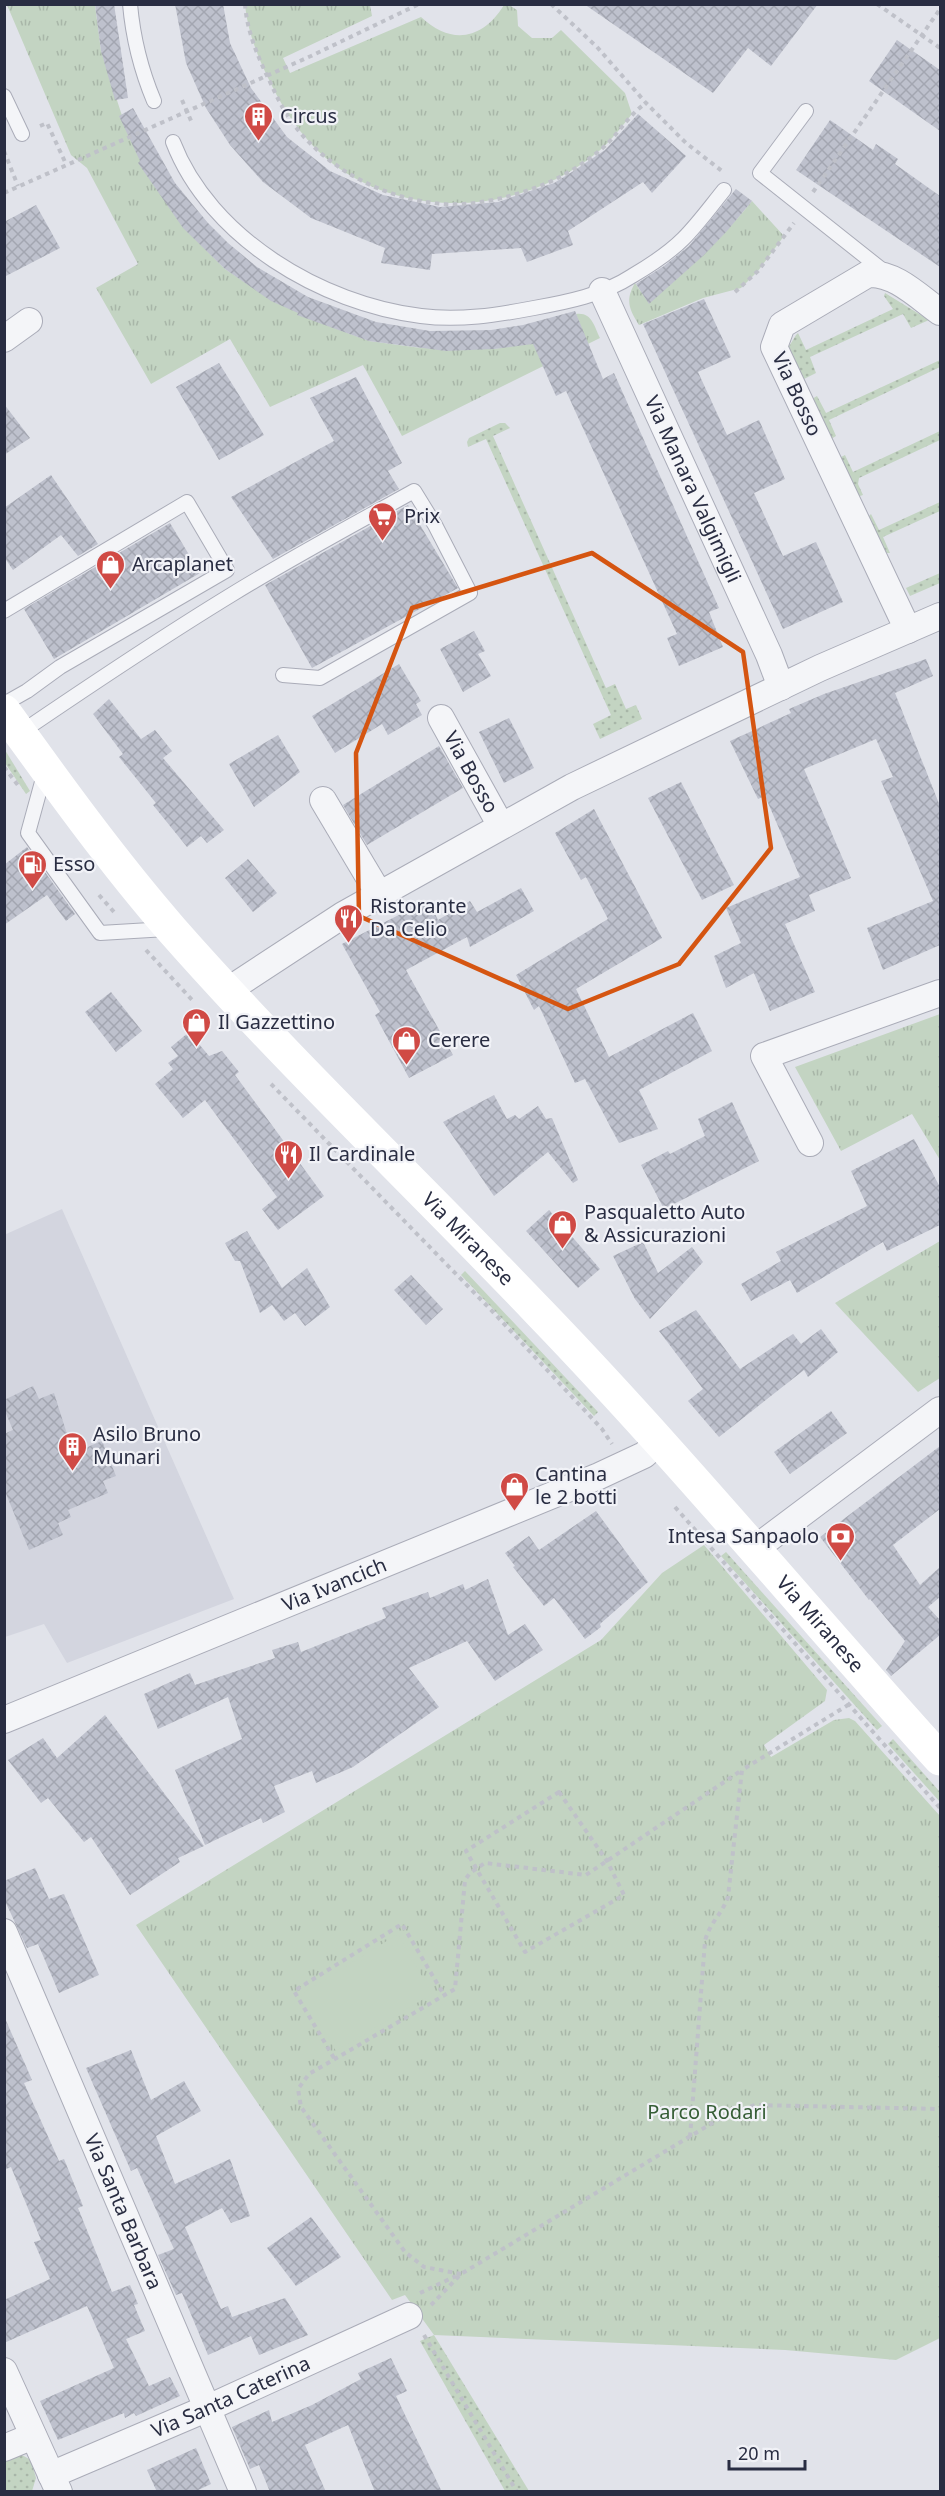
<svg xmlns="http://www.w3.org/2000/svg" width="945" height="2496" viewBox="0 0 945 2496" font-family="'Noto Sans',sans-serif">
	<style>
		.built { fill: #d3d5df }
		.grass { fill: url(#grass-dots) }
		.park { fill: url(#park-tufts) }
		.pitch { fill: #c3d4c2 }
		.building { fill: url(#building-cross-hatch) }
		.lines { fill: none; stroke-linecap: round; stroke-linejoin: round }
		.lane-casing { stroke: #aaacb8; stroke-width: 16 }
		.street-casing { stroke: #aaacb8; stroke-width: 28 }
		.path { stroke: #bfc1c9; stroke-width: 4; stroke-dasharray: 4.5 4.5; stroke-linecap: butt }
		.lane { stroke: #f4f5f8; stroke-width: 14 }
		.street { stroke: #f4f5f8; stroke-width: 26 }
		.secondary { stroke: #fff; stroke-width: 33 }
		.marked { fill: none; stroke: #d55511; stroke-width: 4.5; stroke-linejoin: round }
		.labels { text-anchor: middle; stroke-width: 4.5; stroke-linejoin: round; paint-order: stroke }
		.poi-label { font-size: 20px; fill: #292d42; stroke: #f1f2f7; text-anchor: start }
		.street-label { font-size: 20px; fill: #292d42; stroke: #f1f2f7 }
		.park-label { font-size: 20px; fill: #365e36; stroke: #f1f2f7 }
	</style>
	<defs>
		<pattern id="grass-dots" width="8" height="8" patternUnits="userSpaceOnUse" patternTransform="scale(1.5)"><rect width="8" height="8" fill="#c3d4c2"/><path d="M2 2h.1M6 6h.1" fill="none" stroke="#a8b6a8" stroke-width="1.8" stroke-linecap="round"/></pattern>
		<pattern id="park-tufts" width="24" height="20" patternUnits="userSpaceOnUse" patternTransform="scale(1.5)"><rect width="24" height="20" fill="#c3d4c2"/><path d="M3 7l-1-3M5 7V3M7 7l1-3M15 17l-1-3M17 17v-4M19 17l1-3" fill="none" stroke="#a8b6a8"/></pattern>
		<pattern id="building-cross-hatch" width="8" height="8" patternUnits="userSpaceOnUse" patternTransform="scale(1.5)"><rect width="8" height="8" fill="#bec1cd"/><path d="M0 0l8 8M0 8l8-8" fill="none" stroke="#a3a6b1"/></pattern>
	</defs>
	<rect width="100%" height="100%" fill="#e1e3ea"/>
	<!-- built -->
	<polygon class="built" points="62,1209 234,1599 67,1663 44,1624 5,1637 4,1235"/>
	<!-- grass -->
	<g class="grass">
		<polygon points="885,293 929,320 911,328 903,314 810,357 816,373 802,380 788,348 796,335 798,333 806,350 893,309 884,296"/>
		<polygon points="940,360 940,367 829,420 836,436 831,439 812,399 817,396 826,413"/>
		<polygon points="500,423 505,423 510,428 493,436 606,688 615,684 626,709 636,705 642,719 600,739 593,724 611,715 486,439 468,447 467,442 469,438"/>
		<polygon points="940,431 940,440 859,478 858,484 863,495 857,497 839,458 845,455 853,472"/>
		<polygon points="940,502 940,511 883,537 890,553 884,553 867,518 871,514 879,530"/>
		<polygon points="940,573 940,583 910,596 906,588"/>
		<polygon points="5,750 30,791 26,794 5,763"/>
		<polygon points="465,1271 598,1412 594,1416 461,1275"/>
		<polygon points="726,1552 882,1726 877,1730 721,1556"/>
		<polygon points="893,1739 940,1792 940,1802 888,1744"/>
		<polygon points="434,2335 529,2491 505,2491 420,2341"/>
		<polygon points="20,2454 31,2460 36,2478 32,2491 5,2492 5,2460"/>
	</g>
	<!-- park -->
	<g class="park">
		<path d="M7 5H95L101 51 126 128 191 235 225 269 258 291 321 323 369 341 421 348 494 349 551 339 582 330 576 314C592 312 594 326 600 338L402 436 363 365 270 407 230 339 151 384 96 288 138 264 87 168 71 155Z"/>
		<path d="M245 5H370L372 16 283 58 290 73 421 17C452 46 483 39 504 5H509L517 10 518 26 532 38H552L561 30 625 93 632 114C622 126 611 141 599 151 528 211 418 222 340 169 310 148 288 118 272 86 259 60 248 34 245 5Z"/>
		<path d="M752 201 784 236 758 271 741 288 703 298 639 325C629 309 625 300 635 283L646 299C692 267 717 244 752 201Z"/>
		<polygon points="940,1014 940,1160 912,1114 841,1151 795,1067"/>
		<polygon points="940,1241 940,1378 918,1392 835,1303"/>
		<polygon points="704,1545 827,1690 825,1701 764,1745 771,1757 834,1720 849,1718 855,1721 940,1816 940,2338 896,2360 785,2350 434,2335 405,2295 392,2300 136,1925 601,1640 662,1573"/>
	</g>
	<!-- pitch -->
	<polygon class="pitch" points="398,1934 432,1994 336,2051 301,1994"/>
	<!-- building -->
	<g class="building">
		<polygon points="95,4 114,4 128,98 115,100 101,51"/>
		<polygon points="175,4 223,4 230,43 251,88 287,137 330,171 383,195 440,207 498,202 554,183 572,172 605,150 638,114 686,156 652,193 643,182 568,231 573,245 527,262 521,248 432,254 430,270 381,263 385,248 311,218 263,182 230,145 206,108 186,63"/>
		<polygon points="584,4 818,4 771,66 748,48 713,93"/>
		<polygon points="897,40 940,70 940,131 869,81"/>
		<polygon points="133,108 175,183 208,223 228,243 257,267 308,297 376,322 430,331 491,330 523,325 575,311 603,379 614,373 719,608 709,612 723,647 679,666 667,638 677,634 566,391 556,396 533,344 494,349 446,351 369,341 297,315 298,313 271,301 225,269 183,228 138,163 140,161 119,116"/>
		<polygon points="830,120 873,150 876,144 898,159 895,164 940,196 940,267 796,170"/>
		<polygon points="736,189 752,201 727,231 704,255 649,304 636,284 664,266 689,246"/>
		<polygon points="36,205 60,248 4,277 4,222"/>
		<polygon points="704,299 731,357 698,372 727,435 759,420 785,479 754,493 783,556 816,542 843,602 783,629 643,324"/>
		<polygon points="219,363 264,435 219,460 176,387"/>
		<polygon points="356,377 402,463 388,471 399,489 273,559 231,497 334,441 310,398"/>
		<polygon points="4,404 30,438 4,455"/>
		<polygon points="51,475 98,544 78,556 61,535 13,570 4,557 4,508"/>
		<polygon points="408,505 458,588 312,668 265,585"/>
		<polygon points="170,523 200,573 54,659 24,609"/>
		<polygon points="474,631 485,651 478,654 491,676 463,692 440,649"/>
		<polygon points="926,659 933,676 895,693 940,806 940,945 883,970 867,928 933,901 881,781 893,777 876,739 804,769 851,878 809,895 815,911 785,924 815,992 770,1011 754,973 726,988 714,956 741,943 726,908 800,877 765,796 758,799 730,741 791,713 789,709 824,694"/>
		<polygon points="399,664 421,701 416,704 422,715 388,735 382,724 335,753 312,716"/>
		<polygon points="109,699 141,739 155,730 172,751 163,758 224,830 207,843 201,836 187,847 153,805 156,803 119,757 123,754 93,714"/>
		<polygon points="509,718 534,768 504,783 479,732"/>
		<polygon points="278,735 300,772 254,807 229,764"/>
		<polygon points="439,746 463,788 367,845 343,805"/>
		<polygon points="681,782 734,885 702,900 648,798"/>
		<polygon points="594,809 662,938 576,989 609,1057 693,1013 712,1051 639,1090 658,1129 619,1143 585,1079 575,1083 539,1006 534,1010 516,975 608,919 586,877 581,880 555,833"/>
		<polygon points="27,847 75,914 66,921 47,895 4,925 4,865"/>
		<polygon points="248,859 277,893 253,912 225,878"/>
		<polygon points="521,888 534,911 470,947 467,937 406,970 453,1055 409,1078 375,1015 380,1012 342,944 428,900 438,920 470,901 477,912"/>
		<polygon points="111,992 142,1031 116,1052 85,1012"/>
		<polygon points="189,1032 209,1056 222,1051 239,1072 235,1075 324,1196 278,1230 262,1209 277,1197 205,1100 183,1118 155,1084 173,1069 168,1063 178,1056 171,1047"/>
		<polygon points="494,1095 507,1119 515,1115 519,1119 538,1106 546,1119 552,1118 578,1180 573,1183 548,1152 494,1196 443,1122"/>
		<polygon points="732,1102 759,1161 664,1209 641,1165 668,1151 670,1154 705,1136 698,1119"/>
		<polygon points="914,1139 940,1187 940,1225 887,1251 883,1242 797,1293 790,1280 751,1301 741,1284 781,1261 776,1252 867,1206 851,1171"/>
		<polygon points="549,1210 600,1269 578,1288 526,1231"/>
		<polygon points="247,1231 282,1288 307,1268 330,1307 305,1326 295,1313 284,1321 272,1305 260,1313 240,1261 235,1261 225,1243"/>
		<polygon points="643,1242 658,1273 692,1247 703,1262 650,1319 635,1299 613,1256"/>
		<polygon points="411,1275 443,1309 426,1325 394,1290"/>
		<polygon points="696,1310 740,1369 793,1334 801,1344 821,1329 838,1352 808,1377 804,1370 719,1437 688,1401 703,1389 659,1331"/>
		<polygon points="33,1386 39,1399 54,1393 73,1453 102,1441 116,1476 103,1481 108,1493 68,1510 71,1517 58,1523 63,1535 29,1550 4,1489 4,1434 13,1430 4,1409 4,1400"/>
		<polygon points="831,1411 847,1433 790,1474 774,1452"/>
		<polygon points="940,1446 940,1509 893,1545 920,1585 940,1567 940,1597 928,1607 940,1620 940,1635 891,1676 886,1670 905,1641 870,1599 869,1600 820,1537"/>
		<polygon points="596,1511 648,1582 600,1624 601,1627 585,1639 554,1598 544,1606 513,1567 515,1566 505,1553 529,1536 539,1550"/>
		<polygon points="488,1579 508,1635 525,1624 543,1650 495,1681 467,1641 409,1668 439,1707 353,1767 316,1783 312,1771 274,1786 285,1812 263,1823 261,1818 205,1845 175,1770 242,1739 228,1697 158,1729 144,1694 190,1673 195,1685 275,1658 272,1650 298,1642 301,1652 386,1618 382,1608 428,1592 430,1598 463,1584 465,1590"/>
		<polygon points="105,1715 204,1846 178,1858 180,1862 130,1895 91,1837 84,1842 48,1798 41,1803 8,1760 43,1738 57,1758"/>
		<polygon points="35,1868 49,1899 64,1894 99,1975 59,1993 38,1944 27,1948 4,1899 4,1881"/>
		<polygon points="4,2016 32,2080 24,2083 59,2161 64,2159 83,2206 78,2208 112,2292 130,2285 138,2304 134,2305 145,2331 126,2339 149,2386 170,2377 180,2396 136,2416 134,2413 125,2418 124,2413 58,2440 40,2401 114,2368 87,2306 4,2343 4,2300 50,2279 34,2242 41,2240 11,2167 4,2170"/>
		<polygon points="131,2050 151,2100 184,2081 201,2111 156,2136 175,2184 230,2159 250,2216 231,2223 222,2208 185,2227 221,2309 228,2306 232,2317 285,2298 308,2335 259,2355 251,2336 208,2355 182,2293 176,2295 158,2255 174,2249 137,2168 131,2171 86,2068"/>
		<polygon points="311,2217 341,2257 296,2286 267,2248"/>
		<polygon points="391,2358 407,2391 396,2396 442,2492 375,2492 348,2425 305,2445 326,2492 270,2492 259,2465 250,2469 232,2427 269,2410 272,2422 312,2405 361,2379 358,2373"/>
		<polygon points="196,2448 211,2484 194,2492 157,2492 147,2470"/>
	</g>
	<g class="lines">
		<defs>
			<g id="lane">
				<path d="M130 4C133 38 141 70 154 101"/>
				<polyline points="4,96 22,134"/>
				<polyline points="806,111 760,173 886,273"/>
				<path d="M173 142C210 238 322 304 421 316 459 321 497 315 534 308 567 302 603 295 632 276 649 266 669 253 683 239 698 224 711 206 724 190"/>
				<polyline points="4,611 187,502 227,570 60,667 27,691 4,704"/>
				<path d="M20 733C89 686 159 639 231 595 291 558 353 525 414 491L435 525 470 593 320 678 283 675"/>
				<polyline points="45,771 28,833 100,933 167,929"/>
			</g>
			<g id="street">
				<path id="s1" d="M602 291 769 655 781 687"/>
				<polyline points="4,339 29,321"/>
				<path d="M908 630 774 347 782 325 868 274C895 272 920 298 940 312"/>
				<path id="s2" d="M441 718 501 826"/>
				<polyline points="323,800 379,894"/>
				<polyline points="227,991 343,915 572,787 820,668 940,616"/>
				<polyline points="810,1143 764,1056 940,993"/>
				<polyline points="756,1548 940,1410"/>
				<path id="s3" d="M4 1720 599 1476 644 1455 660 1441"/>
				<path id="s4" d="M4 1932 243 2492"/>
				<polyline points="4,2371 59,2492"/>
				<polyline points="4,2448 33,2436"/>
				<path id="s5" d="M51 2475 208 2408 409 2316"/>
			</g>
		</defs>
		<!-- lane casing -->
		<use href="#lane" class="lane-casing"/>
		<!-- street casing -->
		<use href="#street" class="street-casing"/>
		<!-- path -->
		<g class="path">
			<path d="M245 4C247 32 258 57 270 82 277 97 284 112 294 125 327 168 381 197 434 203 468 208 509 198 540 186 561 178 582 165 599 151 617 137 627 116 646 103"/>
			<polyline points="551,4 597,47 646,103 686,143 722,171"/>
			<polyline points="877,4 940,48"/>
			<polyline points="182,100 192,123"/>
			<polyline points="40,126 47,123 66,164"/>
			<polyline points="4,151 18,186"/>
			<polyline points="813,192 940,9"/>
			<polyline points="4,193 311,56 419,4"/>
			<polyline points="735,292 758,271 794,223"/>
			<polyline points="4,767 20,788"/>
			<polyline points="99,895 114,912"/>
			<polyline points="146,950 194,1002"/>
			<polyline points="271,1084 493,1312 602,1429 612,1444"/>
			<polyline points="675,1507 940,1808"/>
			<polygon points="559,1792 607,1861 624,1895 525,1952 466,1851"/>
			<polyline points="334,2058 294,1991 402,1924 444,1995"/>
			<path d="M690 2137 705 1941C710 1922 722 1914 728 1897L742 1770 848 1705"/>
			<polyline points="461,2274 424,2267 405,2252 301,2107 298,2089 309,2074 455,1989 465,1880 470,1873 485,1863 586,1875 742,1770"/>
			<polyline points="420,2293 456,2276"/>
			<polyline points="431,2305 461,2274 724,2116 755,2105 940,2109"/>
			<polyline points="424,2335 517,2492"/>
		</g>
		<!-- lane -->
		<use href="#lane" class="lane"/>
		<!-- street -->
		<use href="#street" class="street"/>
		<!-- secondary -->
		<path class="secondary" id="s6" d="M4 711C58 786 112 861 172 930 289 1063 417 1184 539 1312 678 1456 806 1611 940 1759"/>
	</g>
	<!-- marked area -->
	<path class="marked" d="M592 553 743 652 771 848 679 964 568 1009 359 916 356 753 412 608Z"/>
	<!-- icons -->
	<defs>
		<symbol id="building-pin" viewBox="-11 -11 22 30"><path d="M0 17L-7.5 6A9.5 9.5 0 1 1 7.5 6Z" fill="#d04a45" stroke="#f1f2f7"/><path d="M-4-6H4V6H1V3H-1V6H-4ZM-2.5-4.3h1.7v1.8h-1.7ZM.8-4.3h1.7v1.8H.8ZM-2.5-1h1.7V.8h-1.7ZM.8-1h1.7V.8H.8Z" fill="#fff"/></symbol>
		<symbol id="supermarket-pin" viewBox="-11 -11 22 30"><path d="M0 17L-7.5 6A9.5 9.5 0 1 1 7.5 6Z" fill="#d04a45" stroke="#f1f2f7"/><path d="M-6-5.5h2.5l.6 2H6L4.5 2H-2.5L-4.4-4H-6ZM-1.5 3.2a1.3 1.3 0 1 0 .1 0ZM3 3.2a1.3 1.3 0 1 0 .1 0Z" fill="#fff"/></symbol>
		<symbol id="shop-pin" viewBox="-11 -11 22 30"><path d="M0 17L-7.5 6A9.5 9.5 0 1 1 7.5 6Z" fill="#d04a45" stroke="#f1f2f7"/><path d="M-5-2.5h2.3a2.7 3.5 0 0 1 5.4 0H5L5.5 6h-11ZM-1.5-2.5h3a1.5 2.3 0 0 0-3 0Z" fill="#fff"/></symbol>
		<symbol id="fuel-pin" viewBox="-11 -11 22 30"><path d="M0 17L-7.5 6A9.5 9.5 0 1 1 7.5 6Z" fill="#d04a45" stroke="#f1f2f7"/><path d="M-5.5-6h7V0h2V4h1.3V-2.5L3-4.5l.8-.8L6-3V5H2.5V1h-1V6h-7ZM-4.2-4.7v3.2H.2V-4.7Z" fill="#fff"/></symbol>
		<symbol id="restaurant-pin" viewBox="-11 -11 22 30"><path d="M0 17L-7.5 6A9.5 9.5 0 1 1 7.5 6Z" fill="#d04a45" stroke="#f1f2f7"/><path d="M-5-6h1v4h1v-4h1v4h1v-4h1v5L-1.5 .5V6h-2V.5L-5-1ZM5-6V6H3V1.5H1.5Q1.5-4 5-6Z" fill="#fff"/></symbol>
		<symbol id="bank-pin" viewBox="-11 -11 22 30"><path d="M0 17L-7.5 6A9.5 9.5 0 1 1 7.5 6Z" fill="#d04a45" stroke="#f1f2f7"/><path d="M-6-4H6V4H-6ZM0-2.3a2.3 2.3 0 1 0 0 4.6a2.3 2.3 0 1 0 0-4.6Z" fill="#fff"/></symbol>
	</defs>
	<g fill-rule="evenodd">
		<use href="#building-pin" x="242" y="100" width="33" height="45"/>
		<use href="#supermarket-pin" x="366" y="500" width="33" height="45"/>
		<use href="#shop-pin" x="94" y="548" width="33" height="45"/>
		<use href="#fuel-pin" x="16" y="848" width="33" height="45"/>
		<use href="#restaurant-pin" x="332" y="902" width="33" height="45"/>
		<use href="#shop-pin" x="180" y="1006" width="33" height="45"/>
		<use href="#shop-pin" x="390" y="1024" width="33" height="45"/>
		<use href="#restaurant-pin" x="272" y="1138" width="33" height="45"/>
		<use href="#shop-pin" x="546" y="1208" width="33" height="45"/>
		<use href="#building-pin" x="56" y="1430" width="33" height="45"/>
		<use href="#shop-pin" x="498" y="1470" width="33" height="45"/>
		<use href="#bank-pin" x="824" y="1520" width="33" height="45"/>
	</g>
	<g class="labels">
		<!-- poi labels -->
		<g class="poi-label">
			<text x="280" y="123">Circus</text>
			<text x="404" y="523">Prix</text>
			<text x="132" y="571">Arcaplanet</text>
			<text x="53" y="871">Esso</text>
			<text x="370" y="913">Ristorante<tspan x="370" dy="23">Da Celio</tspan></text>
			<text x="218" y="1029">Il Gazzettino</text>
			<text x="428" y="1047">Cerere</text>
			<text x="309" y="1161">Il Cardinale</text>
			<text x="584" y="1219">Pasqualetto Auto<tspan x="584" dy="23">&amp; Assicurazioni</tspan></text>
			<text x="93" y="1441">Asilo Bruno<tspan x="93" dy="23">Munari</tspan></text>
			<text x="535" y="1481">Cantina<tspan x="535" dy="23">le 2 botti</tspan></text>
			<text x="819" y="1543" text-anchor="end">Intesa Sanpaolo</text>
		</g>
		<!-- street labels -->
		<g class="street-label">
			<text transform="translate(797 394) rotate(65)" y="7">Via Bosso</text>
			<text dy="7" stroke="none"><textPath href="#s1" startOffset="218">Via Manara Valgimigli</textPath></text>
			<text dy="7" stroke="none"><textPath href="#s2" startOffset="62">Via Bosso</textPath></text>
			<text dy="7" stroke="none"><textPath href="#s6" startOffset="704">Via Miranese</textPath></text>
			<text dy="7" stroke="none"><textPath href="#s3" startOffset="357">Via Ivancich</textPath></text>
			<text dy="7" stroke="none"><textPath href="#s6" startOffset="1226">Via Miranese</textPath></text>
			<text dy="7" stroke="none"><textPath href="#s4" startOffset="304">Via Santa Barbara</textPath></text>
			<text dy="7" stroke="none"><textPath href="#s5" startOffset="196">Via Santa Caterina</textPath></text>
		</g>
		<!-- park labels -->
		<g class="park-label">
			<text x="707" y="2119">Parco Rodari</text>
		</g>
	</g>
	<!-- border -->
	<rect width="945" height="2496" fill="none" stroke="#292d42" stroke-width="12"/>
	<!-- scale -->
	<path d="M729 2460v9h76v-9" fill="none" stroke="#292d42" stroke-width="3"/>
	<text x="738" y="2460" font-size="18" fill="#292d42" stroke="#f1f2f7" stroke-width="4.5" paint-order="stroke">20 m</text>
</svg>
